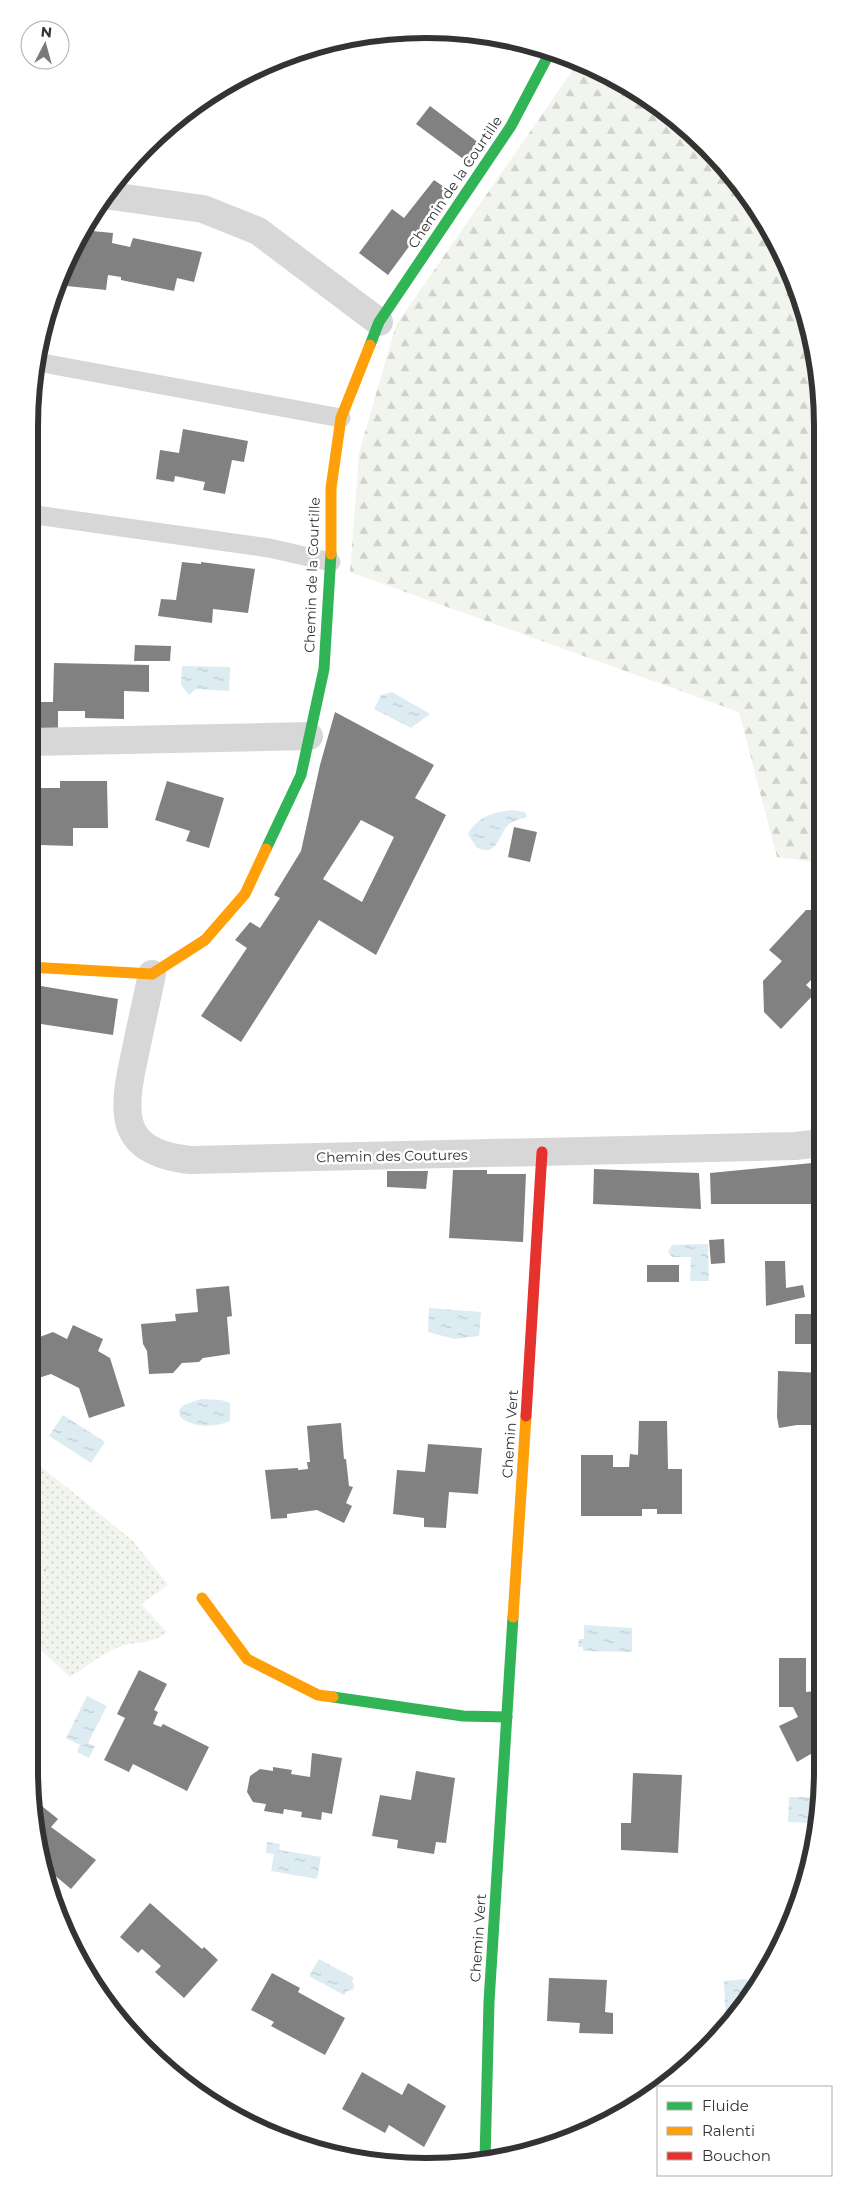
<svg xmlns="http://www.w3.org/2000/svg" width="852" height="2196" viewBox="0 0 852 2196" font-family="Montserrat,sans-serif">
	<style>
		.grass { fill: url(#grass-dots) }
		.forest { fill: url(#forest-firs) }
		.water { fill: url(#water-ripples) }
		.building { fill: #818181; fill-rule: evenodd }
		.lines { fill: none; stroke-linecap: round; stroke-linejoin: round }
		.lane { stroke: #d7d7d7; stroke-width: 19 }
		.street { stroke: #d7d7d7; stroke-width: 28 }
		.fast { stroke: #30b455; stroke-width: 11 }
		.slow { stroke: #ff9f0a; stroke-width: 11 }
		.jam { stroke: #e5322d; stroke-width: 11 }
		.labels { text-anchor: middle; stroke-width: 5; stroke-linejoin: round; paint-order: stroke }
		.street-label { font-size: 14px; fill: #333; stroke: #fff }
		.rim { fill: none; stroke: #333; stroke-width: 6 }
	</style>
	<defs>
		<pattern id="grass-dots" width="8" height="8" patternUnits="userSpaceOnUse" patternTransform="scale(1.25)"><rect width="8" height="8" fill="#f1f5ed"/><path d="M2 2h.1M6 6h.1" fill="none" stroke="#cfd2cc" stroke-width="1.8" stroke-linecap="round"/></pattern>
		<pattern id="forest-firs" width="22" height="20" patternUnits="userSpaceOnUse" patternTransform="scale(1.25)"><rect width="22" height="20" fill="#f1f5ed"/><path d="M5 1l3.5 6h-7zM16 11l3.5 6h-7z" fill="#cfd2cc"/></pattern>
		<pattern id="water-ripples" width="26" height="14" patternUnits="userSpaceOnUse" patternTransform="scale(1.25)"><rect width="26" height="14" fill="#ddebf3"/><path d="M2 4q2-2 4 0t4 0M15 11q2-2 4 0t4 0" fill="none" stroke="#becad1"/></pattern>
	</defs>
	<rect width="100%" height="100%" fill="#fff"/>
	<!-- grass -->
	<path class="grass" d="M33 1460 133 1541 168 1585 141 1604 167 1632C150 1646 136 1640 116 1648 100 1655 85 1668 70 1677L29 1639V1608L47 1572 29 1534V1465Z"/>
	<!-- forest -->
	<g class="forest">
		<polygon points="577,64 646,96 725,164 793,274 820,374 821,863 777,857 739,712 350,572 359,453 396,325"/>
		<polygon points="29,1534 47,1572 29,1608"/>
	</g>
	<!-- water -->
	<g class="water">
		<polygon points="182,666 230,667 229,691 196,689 189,695 181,685"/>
		<polygon points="392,692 430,714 411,728 374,709 381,695"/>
		<path d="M512 810 525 812 527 817C521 819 513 821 508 825 499 834 497 859 476 847L468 834C477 817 494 812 512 810Z"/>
		<polygon points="708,1244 709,1281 690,1281 691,1257 672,1257 668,1252 672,1245"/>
		<polygon points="429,1308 481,1312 479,1336 454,1339 428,1332"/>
		<path d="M201 1399 221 1400 230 1403V1421C214 1428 194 1428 180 1417L179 1410 184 1405Z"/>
		<polygon points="63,1415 105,1442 91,1463 49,1436"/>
		<polygon points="584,1625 632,1628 632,1652 583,1651 583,1647 578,1647 579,1639 584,1639"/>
		<polygon points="87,1696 107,1706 88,1743 95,1746 89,1758 77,1752 80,1745 66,1738"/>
		<polygon points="820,1793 816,1823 788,1822 789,1797 813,1797"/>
		<polygon points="267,1842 280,1844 279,1850 321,1857 317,1879 271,1871 274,1854 266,1853"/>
		<polygon points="319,1959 354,1978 352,1982 354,1984 353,1990 347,1991 344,1995 309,1976"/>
		<path d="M747 1979C749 2007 747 2007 726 2026L724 1981Z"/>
	</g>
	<!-- building -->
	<g class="building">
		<polygon points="430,106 483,146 470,164 416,124"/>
		<polygon points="434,180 450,191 388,275 359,253 392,209 404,218"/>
		<polygon points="82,230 113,233 112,243 130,247 133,238 202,252 194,282 177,278 174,291 121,280 121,277 108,275 106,290 57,285 70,250"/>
		<polygon points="183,429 248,441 244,462 232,460 225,494 203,490 205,482 175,476 174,482 156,479 160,450 179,453"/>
		<polygon points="182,562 201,564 201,562 255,569 248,613 213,609 212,623 158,616 161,599 176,600"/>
		<polygon points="135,645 171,646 170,661 134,661"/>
		<polygon points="54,663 149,665 149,692 124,691 124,719 85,718 85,711 58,711 58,729 29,728 29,702 53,702"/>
		<path d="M335 712 434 765 415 798 446 815 376 955 319 920 241 1042 201 1016 247 948 235 940 250 922 260 928 280 898 274 895 301 851 320 765ZM361 820 394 837 362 902 323 879Z"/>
		<polygon points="60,781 107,781 108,828 73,828 73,846 39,845 38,788 60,788"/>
		<polygon points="167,781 224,798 209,848 186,841 190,831 155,820"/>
		<polygon points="514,827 537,832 530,862 508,857"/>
		<polygon points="806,910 821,910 821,959 815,967 820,971 806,985 815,993 781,1029 764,1012 763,981 782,961 769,950"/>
		<polygon points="29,984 118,999 113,1035 41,1024 30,1084"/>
		<polygon points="822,1162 822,1204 711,1204 710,1173"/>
		<polygon points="594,1169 699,1173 701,1209 593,1204"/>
		<polygon points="453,1170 487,1170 487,1174 526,1174 523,1242 449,1238"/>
		<polygon points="387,1171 428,1171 426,1189 387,1187"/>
		<polygon points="724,1239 725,1263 711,1264 709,1240"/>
		<polygon points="765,1261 785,1261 786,1288 803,1285 805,1297 766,1306"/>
		<rect x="647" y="1265" width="32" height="17"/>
		<polygon points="229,1286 232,1316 227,1317 230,1354 203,1358 199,1362 182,1363 173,1373 149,1374 147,1351 143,1344 141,1324 176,1321 175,1314 198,1312 196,1289"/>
		<rect x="795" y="1314" width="27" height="30"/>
		<polygon points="73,1325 103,1339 98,1351 110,1358 125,1406 89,1418 79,1388 51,1374 29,1381 29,1341 53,1332 67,1339"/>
		<polygon points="778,1371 822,1373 822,1425 797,1425 779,1428 777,1417"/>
		<polygon points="639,1421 667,1421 668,1469 682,1469 682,1514 657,1514 657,1509 642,1509 642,1516 581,1516 581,1455 613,1455 613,1467 629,1467 630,1454 638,1455"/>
		<polygon points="341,1423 344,1459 346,1459 349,1486 353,1487 346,1503 352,1506 344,1523 317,1510 287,1514 287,1518 271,1519 265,1470 298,1468 298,1470 308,1469 307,1462 310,1462 307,1426"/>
		<polygon points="428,1444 482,1448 478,1494 449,1492 446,1528 424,1527 424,1518 393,1514 397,1470 425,1472"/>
		<polygon points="779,1658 806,1658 806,1692 823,1690 823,1740 814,1746 816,1751 797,1762 779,1726 798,1717 793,1707 779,1707"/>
		<polygon points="139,1670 167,1684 154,1710 158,1712 153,1724 161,1727 163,1724 209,1747 187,1791 133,1764 129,1772 104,1760 125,1718 117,1714"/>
		<polygon points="312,1753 342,1758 332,1814 322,1812 321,1820 301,1817 302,1812 284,1809 283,1814 264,1811 266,1804 253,1802 247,1792 250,1776 260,1769 273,1771 273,1767 292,1770 291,1774 310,1777"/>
		<polygon points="416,1771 455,1778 446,1843 436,1842 434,1854 397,1848 398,1840 372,1836 380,1795 411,1800"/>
		<polygon points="633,1773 682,1775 678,1853 621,1850 621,1823 631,1823"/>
		<polygon points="33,1799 58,1819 51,1827 96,1860 71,1889 46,1868 45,1870"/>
		<polygon points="150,1903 202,1949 204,1947 218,1960 184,1998 155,1972 161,1966 142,1949 138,1953 120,1937"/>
		<polygon points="779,1950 767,1970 766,1951"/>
		<polygon points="272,1973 300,1988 298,1992 345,2018 325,2055 271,2026 274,2022 251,2010"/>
		<polygon points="549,1978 607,1980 605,2012 613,2013 613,2034 579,2033 580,2023 547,2021"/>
		<polygon points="362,2072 402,2095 408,2083 446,2106 424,2147 389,2125 385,2133 342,2109"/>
	</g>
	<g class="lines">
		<!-- lane -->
		<g class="lane">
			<polyline points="37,362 341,418"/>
			<polyline points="29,514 269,548 331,562"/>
		</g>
		<!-- street -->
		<g class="street">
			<polyline points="104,195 203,209 258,231 379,322"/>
			<polyline points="29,742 309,736"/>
			<path d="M152 974C147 999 141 1024 136 1049 123 1108 114 1152 190 1160L795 1146 822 1143"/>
		</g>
		<!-- fast -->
		<g class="fast">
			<polyline points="370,345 379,322 511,126 550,52"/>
			<polyline points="266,849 301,775 324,669 331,554"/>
			<polyline points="333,1697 463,1716 507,1717"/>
			<polyline points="485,2160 489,2002 513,1617"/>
		</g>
		<!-- slow -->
		<g class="slow">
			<polyline points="331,554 331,488 341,418 370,345"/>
			<polyline points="29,967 152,974 205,940 245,894 266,849"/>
			<polyline points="202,1598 247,1659 318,1695 333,1697"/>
			<polyline points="513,1617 526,1416"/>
		</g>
		<!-- jam -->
		<polyline class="jam" points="526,1416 542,1152"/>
	</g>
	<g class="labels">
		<!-- street labels -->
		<g class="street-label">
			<text transform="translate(455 182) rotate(-56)" y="5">Chemin de la Courtille</text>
			<text transform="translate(312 575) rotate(-88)" y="5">Chemin de la Courtille</text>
			<text transform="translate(392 1156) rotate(-1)" y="5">Chemin des Coutures</text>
			<text transform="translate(510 1434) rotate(-86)" y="5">Chemin Vert</text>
			<text transform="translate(478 1938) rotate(-86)" y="5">Chemin Vert</text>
		</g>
	</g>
	<!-- crop -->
	<path d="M0 0H852V2196H0ZM426 38H426A388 388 0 0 1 814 426V1770A388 388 0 0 1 426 2158H426A388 388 0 0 1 38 1770V426A388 388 0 0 1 426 38Z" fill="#fff" fill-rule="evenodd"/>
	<path class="rim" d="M426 38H426A388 388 0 0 1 814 426V1770A388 388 0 0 1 426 2158H426A388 388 0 0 1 38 1770V426A388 388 0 0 1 426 38Z"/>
	<!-- legend -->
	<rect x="657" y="2086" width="175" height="90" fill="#ffffff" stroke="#adadad"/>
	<rect x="667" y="2102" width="25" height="8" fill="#30b455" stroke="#adadad"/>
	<text x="702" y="2111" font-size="15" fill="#333333">Fluide</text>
	<rect x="667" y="2127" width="25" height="8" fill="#ff9f0a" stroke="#adadad"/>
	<text x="702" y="2136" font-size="15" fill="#333333">Ralenti</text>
	<rect x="667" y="2152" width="25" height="8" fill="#e5322d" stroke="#adadad"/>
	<text x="702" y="2161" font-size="15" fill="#333333">Bouchon</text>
	<!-- north arrow -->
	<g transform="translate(45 45) rotate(6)"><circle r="24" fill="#ffffff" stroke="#adadad"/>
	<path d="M0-4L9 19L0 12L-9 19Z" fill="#7a7a7a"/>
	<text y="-8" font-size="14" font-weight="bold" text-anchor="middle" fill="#333333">N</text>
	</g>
</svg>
